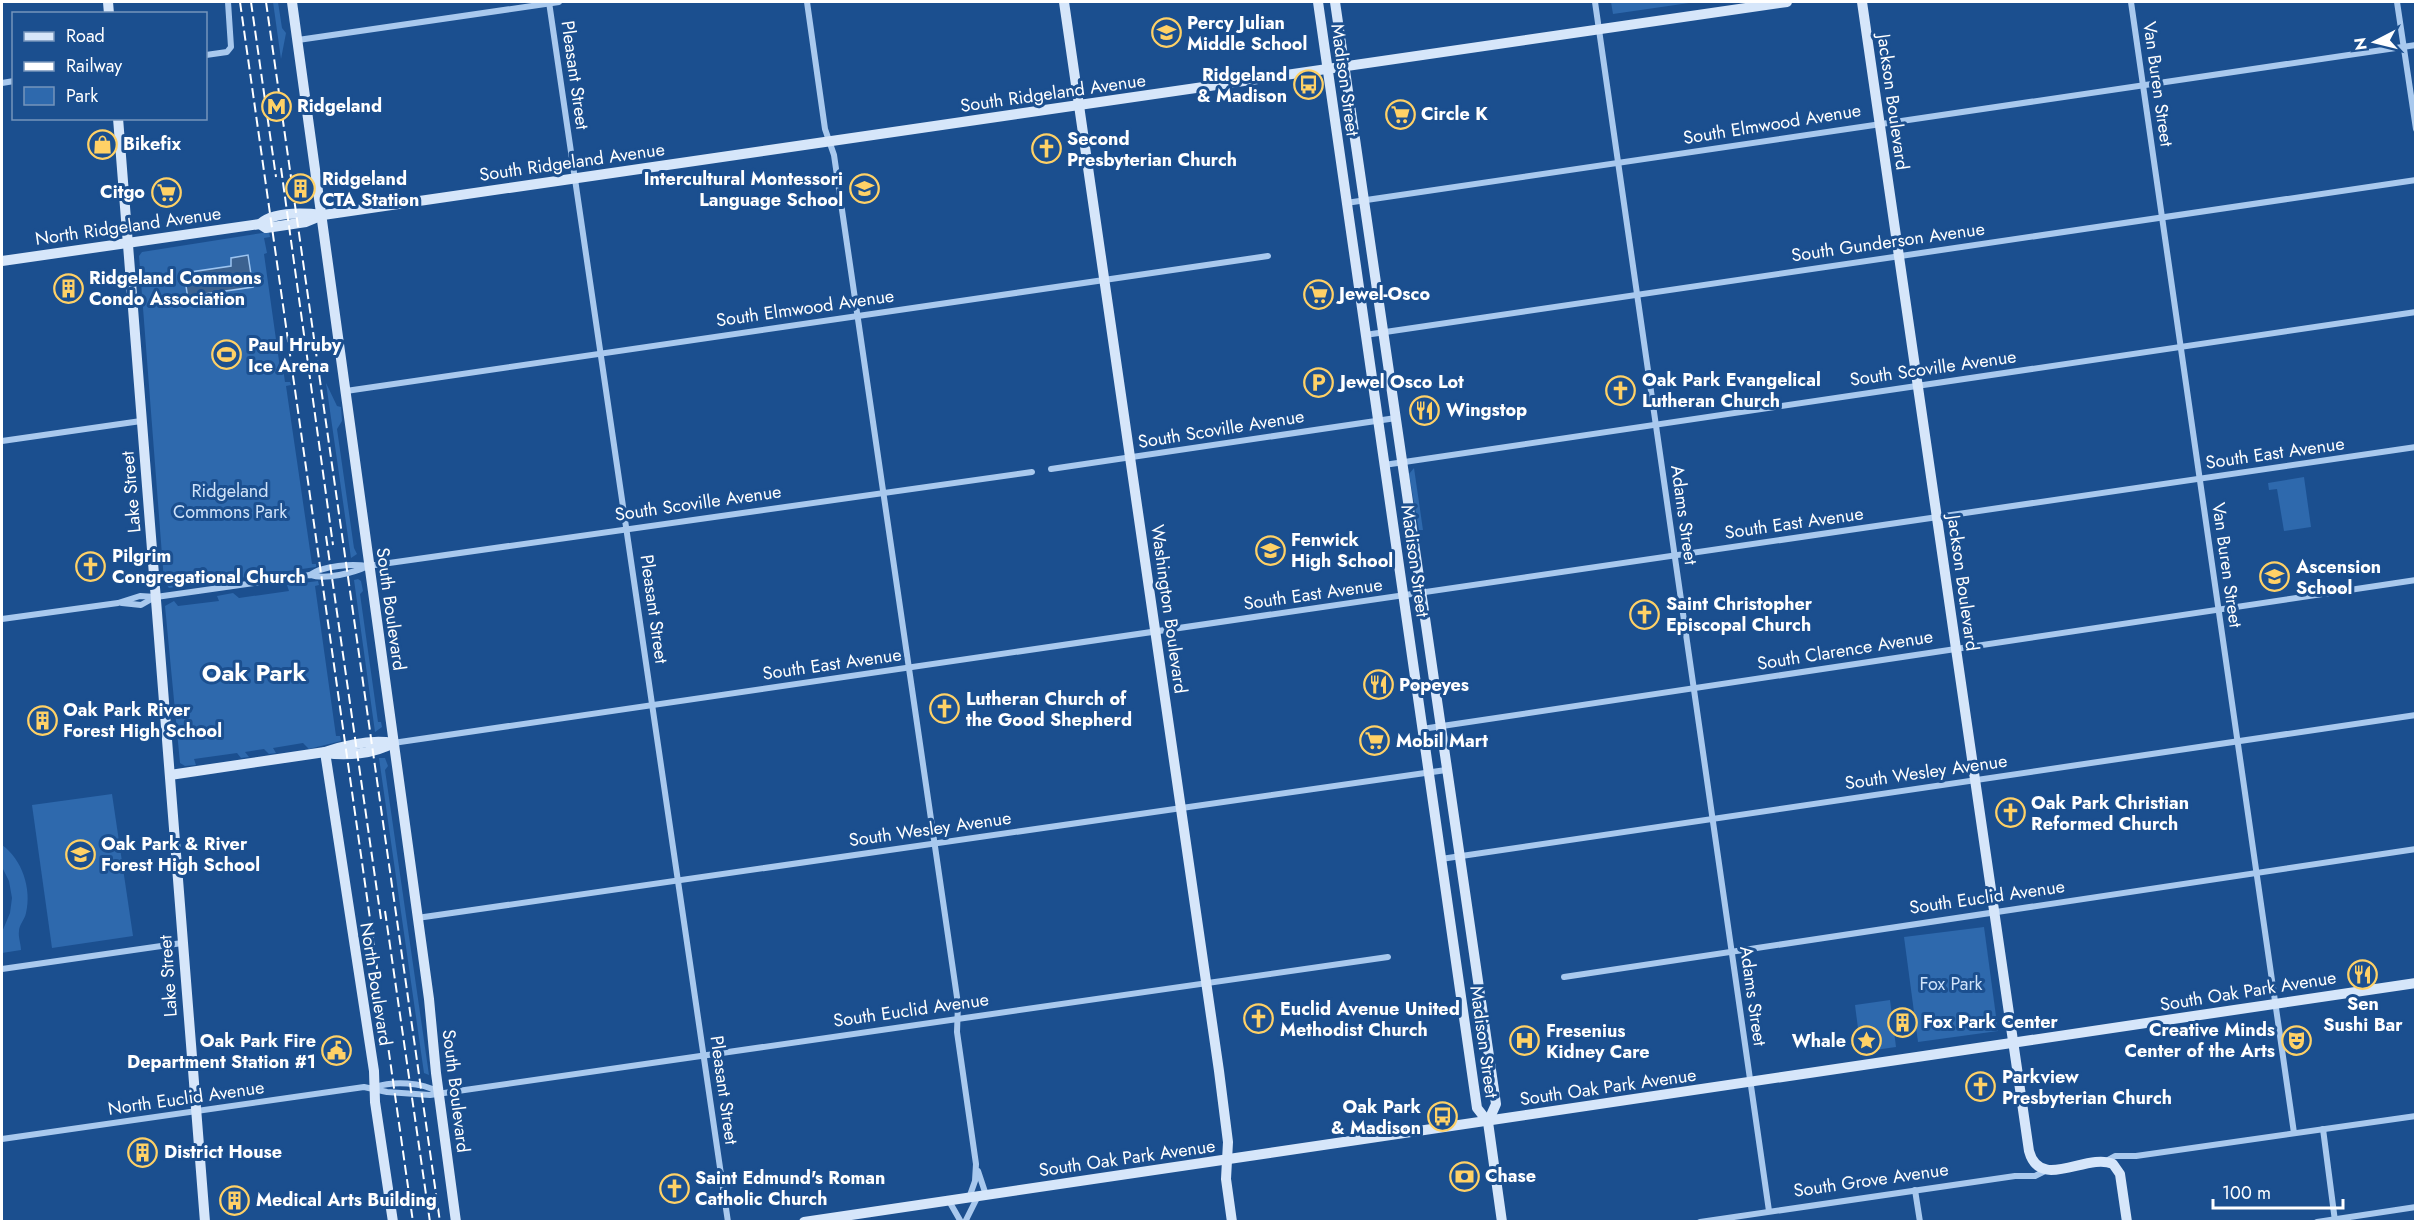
<svg xmlns="http://www.w3.org/2000/svg" width="2417" height="1223" viewBox="0 0 2417 1223" font-family="Jost,sans-serif">
	<style>
		.green { fill: #2e69ad }
		.water { fill: #3c6290; stroke: #9cc4f0; stroke-width: 1.5 }
		.lines { fill: none; stroke-linecap: round; stroke-linejoin: round }
		.street { stroke: #a9c9ee; stroke-width: 6 }
		.secondary { stroke: #d6e6fa; stroke-width: 10 }
		.rail { stroke: #fff; stroke-width: 2; stroke-dasharray: 10 4.5; stroke-linecap: butt }
		.labels { text-anchor: middle; stroke-width: 6; stroke-linejoin: round; paint-order: stroke }
		.poi-label { font-size: 18px; font-weight: bold; fill: #fff; stroke: #1b4f8f; text-anchor: start }
		.street-label { font-size: 18px; fill: #fff; stroke: #1b4f8f }
		.park-label { font-size: 18px; fill: #cfe3fa; stroke: #1b4f8f }
		.district-label { font-size: 24px; font-weight: bold; fill: #fff; stroke: #1b4f8f }
	</style>
	<rect width="100%" height="100%" fill="#1b4f8f"/>
	<!-- green -->
	<g class="green">
		<polygon points="273,2 278,2 282,28 286,33 281,59"/>
		<polygon points="1611,2 1696,2 1613,14"/>
		<polygon points="269,232 270,237 264,238 267,253 264,254 280,368 283,368 285,382 290,382 291,385 286,386 312,564 316,564 316,567 169,588 164,581 139,256 142,252"/>
		<polygon points="326,383 337,406 341,407 342,421 337,429 354,548 357,554 351,558"/>
		<polygon points="1414,468 1423,530 1419,530 1409,474"/>
		<polygon points="2304,477 2311,527 2284,531 2277,489 2269,490 2268,483"/>
		<polygon points="358,579 361,581 363,591 360,594 378,722 381,722 382,727 375,732 354,580"/>
		<polygon points="318,581 319,585 315,586 336,736 340,736 341,741 309,749 303,743 273,748 276,753 269,754 264,749 245,752 249,757 241,758 237,753 194,759 196,765 185,766 180,763 165,606 174,601 178,606 219,601 217,596 233,593 239,598 289,591 287,585"/>
		<polygon points="379,758 385,758 388,766 385,770 429,1075 424,1073"/>
		<polygon points="112,794 133,936 52,948 32,805"/>
		<path d="M2 845C22 859 32 889 26 913 25 919 19 925 19 931 18 937 21 944 21 950L2 953V932L10 913 12 898 9 881 2 867Z"/>
		<polygon points="1984,927 1998,1031 1918,1042 1904,937"/>
		<polygon points="1890,1000 1896,1047 1861,1052 1855,1005"/>
	</g>
	<!-- water -->
	<polygon class="water" points="248,255 253,287 191,296 188,299 184,273 231,266 231,258"/>
	<g class="lines">
		<!-- street -->
		<g class="street">
			<polyline points="549,2 728,1222"/>
			<polyline points="807,2 825,129 834,155 958,1004 957,1032 976,1164 975,1181 969,1198"/>
			<polyline points="1595,2 1769,1211"/>
			<polyline points="2131,2 2294,1133"/>
			<polyline points="2397,2 2416,129"/>
			<polyline points="298,40 559,2"/>
			<polyline points="206,55 227,52 231,47 228,2"/>
			<polyline points="2,83 14,81"/>
			<polyline points="1346,203 2416,45"/>
			<polyline points="1365,335 2416,180"/>
			<polyline points="346,391 1268,256"/>
			<polyline points="2,441 141,421"/>
			<polyline points="1384,465 2416,312"/>
			<polyline points="1051,469 1396,418"/>
			<path d="M310 575C324 565 352 564 368 566L1032 472"/>
			<polyline points="122,603 141,605 155,597"/>
			<path d="M2 619 118 603 140 596 156 597 310 575C326 580 353 573 368 566"/>
			<polyline points="1422,729 2416,580"/>
			<polyline points="393,743 2416,447"/>
			<polyline points="1441,859 2416,715"/>
			<polyline points="417,918 1446,770"/>
			<polyline points="2,969 182,943"/>
			<polyline points="1564,977 2416,849"/>
			<path d="M375 1087C393 1081 422 1082 438 1092"/>
			<polyline points="2323,1129 2335,1221"/>
			<polyline points="2,1139 364,1087 387,1092 430,1095 1388,957"/>
			<polyline points="2106,1161 2115,1156 2136,1156 2416,1116"/>
			<polyline points="978,1171 986,1195"/>
			<polyline points="1915,1190 1920,1222"/>
			<polyline points="949,1201 961,1222"/>
			<polyline points="965,1222 978,1196"/>
			<polyline points="1700,1222 2015,1176 2035,1176 2045,1171"/>
			<polyline points="2317,1222 2416,1207"/>
		</g>
		<!-- secondary -->
		<g class="secondary">
			<polyline points="108,2 109,14"/>
			<polyline points="292,2 429,999 436,1073 456,1222"/>
			<polyline points="1064,2 1219,1071 1228,1142 1226,1179 1232,1222"/>
			<polyline points="1318,2 1477,1108 1488,1122"/>
			<polyline points="1335,2 1496,1104 1488,1122 1502,1222"/>
			<path d="M1862 2 2029 1151C2040 1192 2087 1152 2113 1164L2120 1174 2127 1222"/>
			<polyline points="118,118 205,1222"/>
			<polyline points="260,224 266,228 306,222 323,215 1787,2"/>
			<path d="M2 261 260 224C274 211 305 213 323 215"/>
			<polyline points="325,752 374,1071 375,1102 393,1222"/>
			<path d="M325 753C347 756 373 754 393 743"/>
			<path d="M170 775 325 752C346 745 371 739 393 743"/>
			<polyline points="804,1222 2416,983"/>
		</g>
		<!-- rail -->
		<g class="rail">
			<polyline points="240,2 413,1222"/>
			<polyline points="251,2 276,177"/>
			<polyline points="266,2 440,1222"/>
			<polyline points="281,168 333,545"/>
			<polyline points="326,536 381,919"/>
			<polyline points="385,911 430,1222"/>
		</g>
	</g>
	<!-- icons -->
	<defs>
		<symbol id="school-ring" viewBox="-11 -11 22 22"><circle r="9.5" fill="#1b4f8f" stroke="#ffd166" stroke-width="1.5"/><path d="M0-5L7-2L0 1L-7-2ZM-4 1L0 2.5L4 1V4Q0 6-4 4Z" fill="#ffd166"/></symbol>
		<symbol id="bus-ring" viewBox="-11 -11 22 22"><circle r="9.5" fill="#1b4f8f" stroke="#ffd166" stroke-width="1.5"/><path d="M-5-6H5V4H4V6H2V4H-2V6H-4V4H-5ZM-3.5-4V0h7V-4ZM-3.5 1.2v1.5H-2V1.2ZM2 1.2v1.5H3.5V1.2Z" fill="#ffd166"/></symbol>
		<symbol id="metro-ring" viewBox="-11 -11 22 22"><circle r="9.5" fill="#1b4f8f" stroke="#ffd166" stroke-width="1.5"/><path d="M-5.5 5V-5H-3L0 0L3-5H5.5V5H3V-.5L0 4L-3-.5V5Z" fill="#ffd166"/></symbol>
		<symbol id="supermarket-ring" viewBox="-11 -11 22 22"><circle r="9.5" fill="#1b4f8f" stroke="#ffd166" stroke-width="1.5"/><path d="M-6-5.5h2.5l.6 2H6L4.5 2H-2.5L-4.4-4H-6ZM-1.5 3.2a1.3 1.3 0 1 0 .1 0ZM3 3.2a1.3 1.3 0 1 0 .1 0Z" fill="#ffd166"/></symbol>
		<symbol id="shop-ring" viewBox="-11 -11 22 22"><circle r="9.5" fill="#1b4f8f" stroke="#ffd166" stroke-width="1.5"/><path d="M-5-2.5h2.3a2.7 3.5 0 0 1 5.4 0H5L5.5 6h-11ZM-1.5-2.5h3a1.5 2.3 0 0 0-3 0Z" fill="#ffd166"/></symbol>
		<symbol id="church-ring" viewBox="-11 -11 22 22"><circle r="9.5" fill="#1b4f8f" stroke="#ffd166" stroke-width="1.5"/><path d="M-1.2-6h2.4v3.5h3.3v2.4h-3.3V6h-2.4V-.1h-3.3v-2.4h3.3Z" fill="#ffd166"/></symbol>
		<symbol id="building-ring" viewBox="-11 -11 22 22"><circle r="9.5" fill="#1b4f8f" stroke="#ffd166" stroke-width="1.5"/><path d="M-4-6H4V6H1V3H-1V6H-4ZM-2.5-4.3h1.7v1.8h-1.7ZM.8-4.3h1.7v1.8H.8ZM-2.5-1h1.7V.8h-1.7ZM.8-1h1.7V.8H.8Z" fill="#ffd166"/></symbol>
		<symbol id="stadium-ring" viewBox="-11 -11 22 22"><circle r="9.5" fill="#1b4f8f" stroke="#ffd166" stroke-width="1.5"/><path d="M0-5a6.5 5 0 1 0 0 10a6.5 5 0 1 0 0-10ZM-3.5-1.8h7v3.6h-7Z" fill="#ffd166"/></symbol>
		<symbol id="parking-ring" viewBox="-11 -11 22 22"><circle r="9.5" fill="#1b4f8f" stroke="#ffd166" stroke-width="1.5"/><path d="M-3.5-5.5H1a3.5 3.5 0 0 1 0 7H-1V5.5H-3.5ZM-1-3.4V-.6H.8a1.4 1.4 0 0 0 0-2.8Z" fill="#ffd166"/></symbol>
		<symbol id="restaurant-ring" viewBox="-11 -11 22 22"><circle r="9.5" fill="#1b4f8f" stroke="#ffd166" stroke-width="1.5"/><path d="M-5-6h1v4h1v-4h1v4h1v-4h1v5L-1.5 .5V6h-2V.5L-5-1ZM5-6V6H3V1.5H1.5Q1.5-4 5-6Z" fill="#ffd166"/></symbol>
		<symbol id="theatre-ring" viewBox="-11 -11 22 22"><circle r="9.5" fill="#1b4f8f" stroke="#ffd166" stroke-width="1.5"/><path d="M-5-5.5Q0-4 5-5.5V0Q5 5 0 6Q-5 5-5 0ZM-3.3-2.5H-1v1.5H-3.3ZM1-2.5H3.3v1.5H1ZM-2.8 1Q0 5.5 2.8 1Z" fill="#ffd166"/></symbol>
		<symbol id="hospital-ring" viewBox="-11 -11 22 22"><circle r="9.5" fill="#1b4f8f" stroke="#ffd166" stroke-width="1.5"/><path d="M-5-5h3v3.5h4V-5h3V5h-3V1.5h-4V5h-3Z" fill="#ffd166"/></symbol>
		<symbol id="sight-ring" viewBox="-11 -11 22 22"><circle r="9.5" fill="#1b4f8f" stroke="#ffd166" stroke-width="1.5"/><path d="M0-6L1.8-2.2L6-1.7L2.9 1.2L3.7 5.4L0 3.3L-3.7 5.4L-2.9 1.2L-6-1.7L-1.8-2.2Z" fill="#ffd166"/></symbol>
		<symbol id="civic-ring" viewBox="-11 -11 22 22"><circle r="9.5" fill="#1b4f8f" stroke="#ffd166" stroke-width="1.5"/><path d="M-.6-6.5H3V-4.5H.6V-3L4-1V1h2V6H-6V1h2V-1L-.6-3ZM-1.2 2.5V6h2.4V2.5Z" fill="#ffd166"/></symbol>
		<symbol id="bank-ring" viewBox="-11 -11 22 22"><circle r="9.5" fill="#1b4f8f" stroke="#ffd166" stroke-width="1.5"/><path d="M-6-4H6V4H-6ZM0-2.3a2.3 2.3 0 1 0 0 4.6a2.3 2.3 0 1 0 0-4.6Z" fill="#ffd166"/></symbol>
	</defs>
	<g fill-rule="evenodd">
		<use href="#school-ring" x="1150" y="16" width="33" height="33"/>
		<use href="#bus-ring" x="1292" y="68" width="33" height="33"/>
		<use href="#metro-ring" x="260" y="90" width="33" height="33"/>
		<use href="#supermarket-ring" x="1384" y="98" width="33" height="33"/>
		<use href="#shop-ring" x="86" y="128" width="33" height="33"/>
		<use href="#church-ring" x="1030" y="132" width="33" height="33"/>
		<use href="#building-ring" x="284" y="172" width="33" height="33"/>
		<use href="#school-ring" x="848" y="172" width="33" height="33"/>
		<use href="#supermarket-ring" x="150" y="176" width="33" height="33"/>
		<use href="#building-ring" x="52" y="272" width="33" height="33"/>
		<use href="#supermarket-ring" x="1302" y="278" width="33" height="33"/>
		<use href="#stadium-ring" x="210" y="338" width="33" height="33"/>
		<use href="#parking-ring" x="1302" y="366" width="33" height="33"/>
		<use href="#church-ring" x="1604" y="374" width="33" height="33"/>
		<use href="#restaurant-ring" x="1408" y="394" width="33" height="33"/>
		<use href="#school-ring" x="1254" y="534" width="33" height="33"/>
		<use href="#church-ring" x="74" y="550" width="33" height="33"/>
		<use href="#school-ring" x="2258" y="560" width="33" height="33"/>
		<use href="#church-ring" x="1628" y="598" width="33" height="33"/>
		<use href="#restaurant-ring" x="1362" y="668" width="33" height="33"/>
		<use href="#church-ring" x="928" y="692" width="33" height="33"/>
		<use href="#building-ring" x="26" y="704" width="33" height="33"/>
		<use href="#supermarket-ring" x="1358" y="724" width="33" height="33"/>
		<use href="#church-ring" x="1994" y="796" width="33" height="33"/>
		<use href="#school-ring" x="64" y="838" width="33" height="33"/>
		<use href="#restaurant-ring" x="2346" y="958" width="33" height="33"/>
		<use href="#church-ring" x="1242" y="1002" width="33" height="33"/>
		<use href="#building-ring" x="1886" y="1006" width="33" height="33"/>
		<use href="#theatre-ring" x="2280" y="1024" width="33" height="33"/>
		<use href="#hospital-ring" x="1508" y="1024" width="33" height="33"/>
		<use href="#sight-ring" x="1850" y="1024" width="33" height="33"/>
		<use href="#civic-ring" x="320" y="1034" width="33" height="33"/>
		<use href="#church-ring" x="1964" y="1070" width="33" height="33"/>
		<use href="#bus-ring" x="1426" y="1100" width="33" height="33"/>
		<use href="#building-ring" x="126" y="1136" width="33" height="33"/>
		<use href="#bank-ring" x="1448" y="1160" width="33" height="33"/>
		<use href="#church-ring" x="658" y="1172" width="33" height="33"/>
		<use href="#building-ring" x="218" y="1184" width="33" height="33"/>
	</g>
	<g class="labels">
		<!-- poi labels -->
		<g class="poi-label">
			<text x="1187" y="29">Percy Julian<tspan x="1187" dy="21">Middle School</tspan></text>
			<text x="1287" y="81" text-anchor="end">Ridgeland<tspan x="1287" dy="21">&amp; Madison</tspan></text>
			<text x="297" y="112">Ridgeland</text>
			<text x="1421" y="120">Circle K</text>
			<text x="1067" y="145">Second<tspan x="1067" dy="21">Presbyterian Church</tspan></text>
			<text x="123" y="150">Bikefix</text>
			<text x="322" y="185">Ridgeland<tspan x="322" dy="21">CTA Station</tspan></text>
			<text x="843" y="185" text-anchor="end">Intercultural Montessori<tspan x="843" dy="21">Language School</tspan></text>
			<text x="145" y="198" text-anchor="end">Citgo</text>
			<text x="89" y="284">Ridgeland Commons<tspan x="89" dy="21">Condo Association</tspan></text>
			<text x="1339" y="300">Jewel-Osco</text>
			<text x="248" y="351">Paul Hruby<tspan x="248" dy="21">Ice Arena</tspan></text>
			<text x="1642" y="386">Oak Park Evangelical<tspan x="1642" dy="21">Lutheran Church</tspan></text>
			<text x="1340" y="388">Jewel Osco Lot</text>
			<text x="1446" y="416">Wingstop</text>
			<text x="1291" y="546">Fenwick<tspan x="1291" dy="21">High School</tspan></text>
			<text x="112" y="562">Pilgrim<tspan x="112" dy="21">Congregational Church</tspan></text>
			<text x="2296" y="573">Ascension<tspan x="2296" dy="21">School</tspan></text>
			<text x="1666" y="610">Saint Christopher<tspan x="1666" dy="21">Episcopal Church</tspan></text>
			<text x="1399" y="691">Popeyes</text>
			<text x="966" y="705">Lutheran Church of<tspan x="966" dy="21">the Good Shepherd</tspan></text>
			<text x="63" y="716">Oak Park River<tspan x="63" dy="21">Forest High School</tspan></text>
			<text x="1396" y="747">Mobil Mart</text>
			<text x="2031" y="809">Oak Park Christian<tspan x="2031" dy="21">Reformed Church</tspan></text>
			<text x="101" y="850">Oak Park &amp; River<tspan x="101" dy="21">Forest High School</tspan></text>
			<text x="2363" y="1010" text-anchor="middle">Sen<tspan x="2363" dy="21">Sushi Bar</tspan></text>
			<text x="1280" y="1015">Euclid Avenue United<tspan x="1280" dy="21">Methodist Church</tspan></text>
			<text x="1923" y="1028">Fox Park Center</text>
			<text x="2275" y="1036" text-anchor="end">Creative Minds<tspan x="2275" dy="21">Center of the Arts</tspan></text>
			<text x="1546" y="1037">Fresenius<tspan x="1546" dy="21">Kidney Care</tspan></text>
			<text x="316" y="1047" text-anchor="end">Oak Park Fire<tspan x="316" dy="21">Department Station #1</tspan></text>
			<text x="1846" y="1047" text-anchor="end">Whale</text>
			<text x="2002" y="1083">Parkview<tspan x="2002" dy="21">Presbyterian Church</tspan></text>
			<text x="1421" y="1113" text-anchor="end">Oak Park<tspan x="1421" dy="21">&amp; Madison</tspan></text>
			<text x="164" y="1158">District House</text>
			<text x="1485" y="1182">Chase</text>
			<text x="695" y="1184">Saint Edmund's Roman<tspan x="695" dy="21">Catholic Church</tspan></text>
			<text x="256" y="1206">Medical Arts Building</text>
		</g>
		<!-- street labels -->
		<g class="street-label">
			<text transform="translate(575 75) rotate(82)" y="6">Pleasant Street</text>
			<text transform="translate(1345 80) rotate(82)" y="6">Madison Street</text>
			<text transform="translate(2158 84) rotate(82)" y="6">Van Buren Street</text>
			<text transform="translate(1053 93) rotate(-8)" y="6">South Ridgeland Avenue</text>
			<text transform="translate(1893 102) rotate(82)" y="6">Jackson Boulevard</text>
			<text transform="translate(1772 124) rotate(-9)" y="6">South Elmwood Avenue</text>
			<text transform="translate(572 162) rotate(-8)" y="6">South Ridgeland Avenue</text>
			<text transform="translate(128 226) rotate(-8)" y="6">North Ridgeland Avenue</text>
			<text transform="translate(1888 242) rotate(-8)" y="6">South Gunderson Avenue</text>
			<text transform="translate(805 308) rotate(-8)" y="6">South Elmwood Avenue</text>
			<text transform="translate(1933 368) rotate(-8)" y="6">South Scoville Avenue</text>
			<text transform="translate(1221 429) rotate(-9)" y="6">South Scoville Avenue</text>
			<text transform="translate(2275 453) rotate(-8)" y="6">South East Avenue</text>
			<text transform="translate(131 492) rotate(-95)" y="6">Lake Street</text>
			<text transform="translate(698 503) rotate(-8)" y="6">South Scoville Avenue</text>
			<text transform="translate(1684 515) rotate(82)" y="6">Adams Street</text>
			<text transform="translate(1794 523) rotate(-8)" y="6">South East Avenue</text>
			<text transform="translate(1415 561) rotate(82)" y="6">Madison Street</text>
			<text transform="translate(2227 565) rotate(82)" y="6">Van Buren Street</text>
			<text transform="translate(1963 583) rotate(82)" y="6">Jackson Boulevard</text>
			<text transform="translate(1313 594) rotate(-8)" y="6">South East Avenue</text>
			<text transform="translate(391 609) rotate(82)" y="6">South Boulevard</text>
			<text transform="translate(654 609) rotate(82)" y="6">Pleasant Street</text>
			<text transform="translate(1169 609) rotate(82)" y="6">Washington Boulevard</text>
			<text transform="translate(1845 650) rotate(-9)" y="6">South Clarence Avenue</text>
			<text transform="translate(832 664) rotate(-8)" y="6">South East Avenue</text>
			<text transform="translate(1926 772) rotate(-8)" y="6">South Wesley Avenue</text>
			<text transform="translate(930 829) rotate(-8)" y="6">South Wesley Avenue</text>
			<text transform="translate(1987 897) rotate(-8)" y="6">South Euclid Avenue</text>
			<text transform="translate(168 976) rotate(-94)" y="6">Lake Street</text>
			<text transform="translate(376 984) rotate(81)" y="6">North Boulevard</text>
			<text transform="translate(2248 991) rotate(-9)" y="6">South Oak Park Avenue</text>
			<text transform="translate(1753 996) rotate(82)" y="6">Adams Street</text>
			<text transform="translate(911 1010) rotate(-8)" y="6">South Euclid Avenue</text>
			<text transform="translate(1484 1042) rotate(82)" y="6">Madison Street</text>
			<text transform="translate(1608 1087) rotate(-8)" y="6">South Oak Park Avenue</text>
			<text transform="translate(724 1090) rotate(82)" y="6">Pleasant Street</text>
			<text transform="translate(456 1091) rotate(83)" y="6">South Boulevard</text>
			<text transform="translate(186 1098) rotate(-8)" y="6">North Euclid Avenue</text>
			<text transform="translate(1127 1158) rotate(-8)" y="6">South Oak Park Avenue</text>
			<text transform="translate(1871 1180) rotate(-8)" y="6">South Grove Avenue</text>
		</g>
		<!-- park labels -->
		<g class="park-label">
			<text x="230" y="497">Ridgeland<tspan x="230" dy="21">Commons Park</tspan></text>
			<text x="1951" y="990">Fox Park</text>
		</g>
		<!-- district labels -->
		<g class="district-label">
			<text x="254" y="681">Oak Park</text>
		</g>
	</g>
	<!-- border -->
	<rect width="2417" height="1223" fill="none" stroke="#ffffff" stroke-width="6"/>
	<!-- legend -->
	<rect x="12" y="12" width="195" height="108" fill="#1b4f8f" stroke="#7695bc" stroke-width="1.5"/>
	<rect x="24" y="32" width="30" height="9" fill="#d6e6fa" stroke="#7695bc" stroke-width="1.5"/>
	<text x="66" y="42" font-size="18" fill="#ffffff">Road</text>
	<rect x="24" y="62" width="30" height="9" fill="#ffffff" stroke="#7695bc" stroke-width="1.5"/>
	<text x="66" y="72" font-size="18" fill="#ffffff">Railway</text>
	<rect x="24" y="87" width="30" height="18" fill="#2e69ad" stroke="#7695bc" stroke-width="1.5"/>
	<text x="66" y="102" font-size="18" fill="#ffffff">Park</text>
	<!-- north arrow -->
	<g transform="translate(2375 42) rotate(263)" stroke="#1b4f8f" stroke-width="4.5" paint-order="stroke">
	<path d="M0-4.5L10 22L0 15L-10 22Z" fill="#ffffff"/>
	<text y="-9" font-size="16" font-weight="bold" text-anchor="middle" fill="#ffffff">N</text>
	</g>
	<!-- scale -->
	<path d="M2213 1199v9h130v-9" fill="none" stroke="#ffffff" stroke-width="3"/>
	<text x="2222" y="1199" font-size="18" fill="#ffffff" stroke="#1b4f8f" stroke-width="4.5" paint-order="stroke">100 m</text>
</svg>
